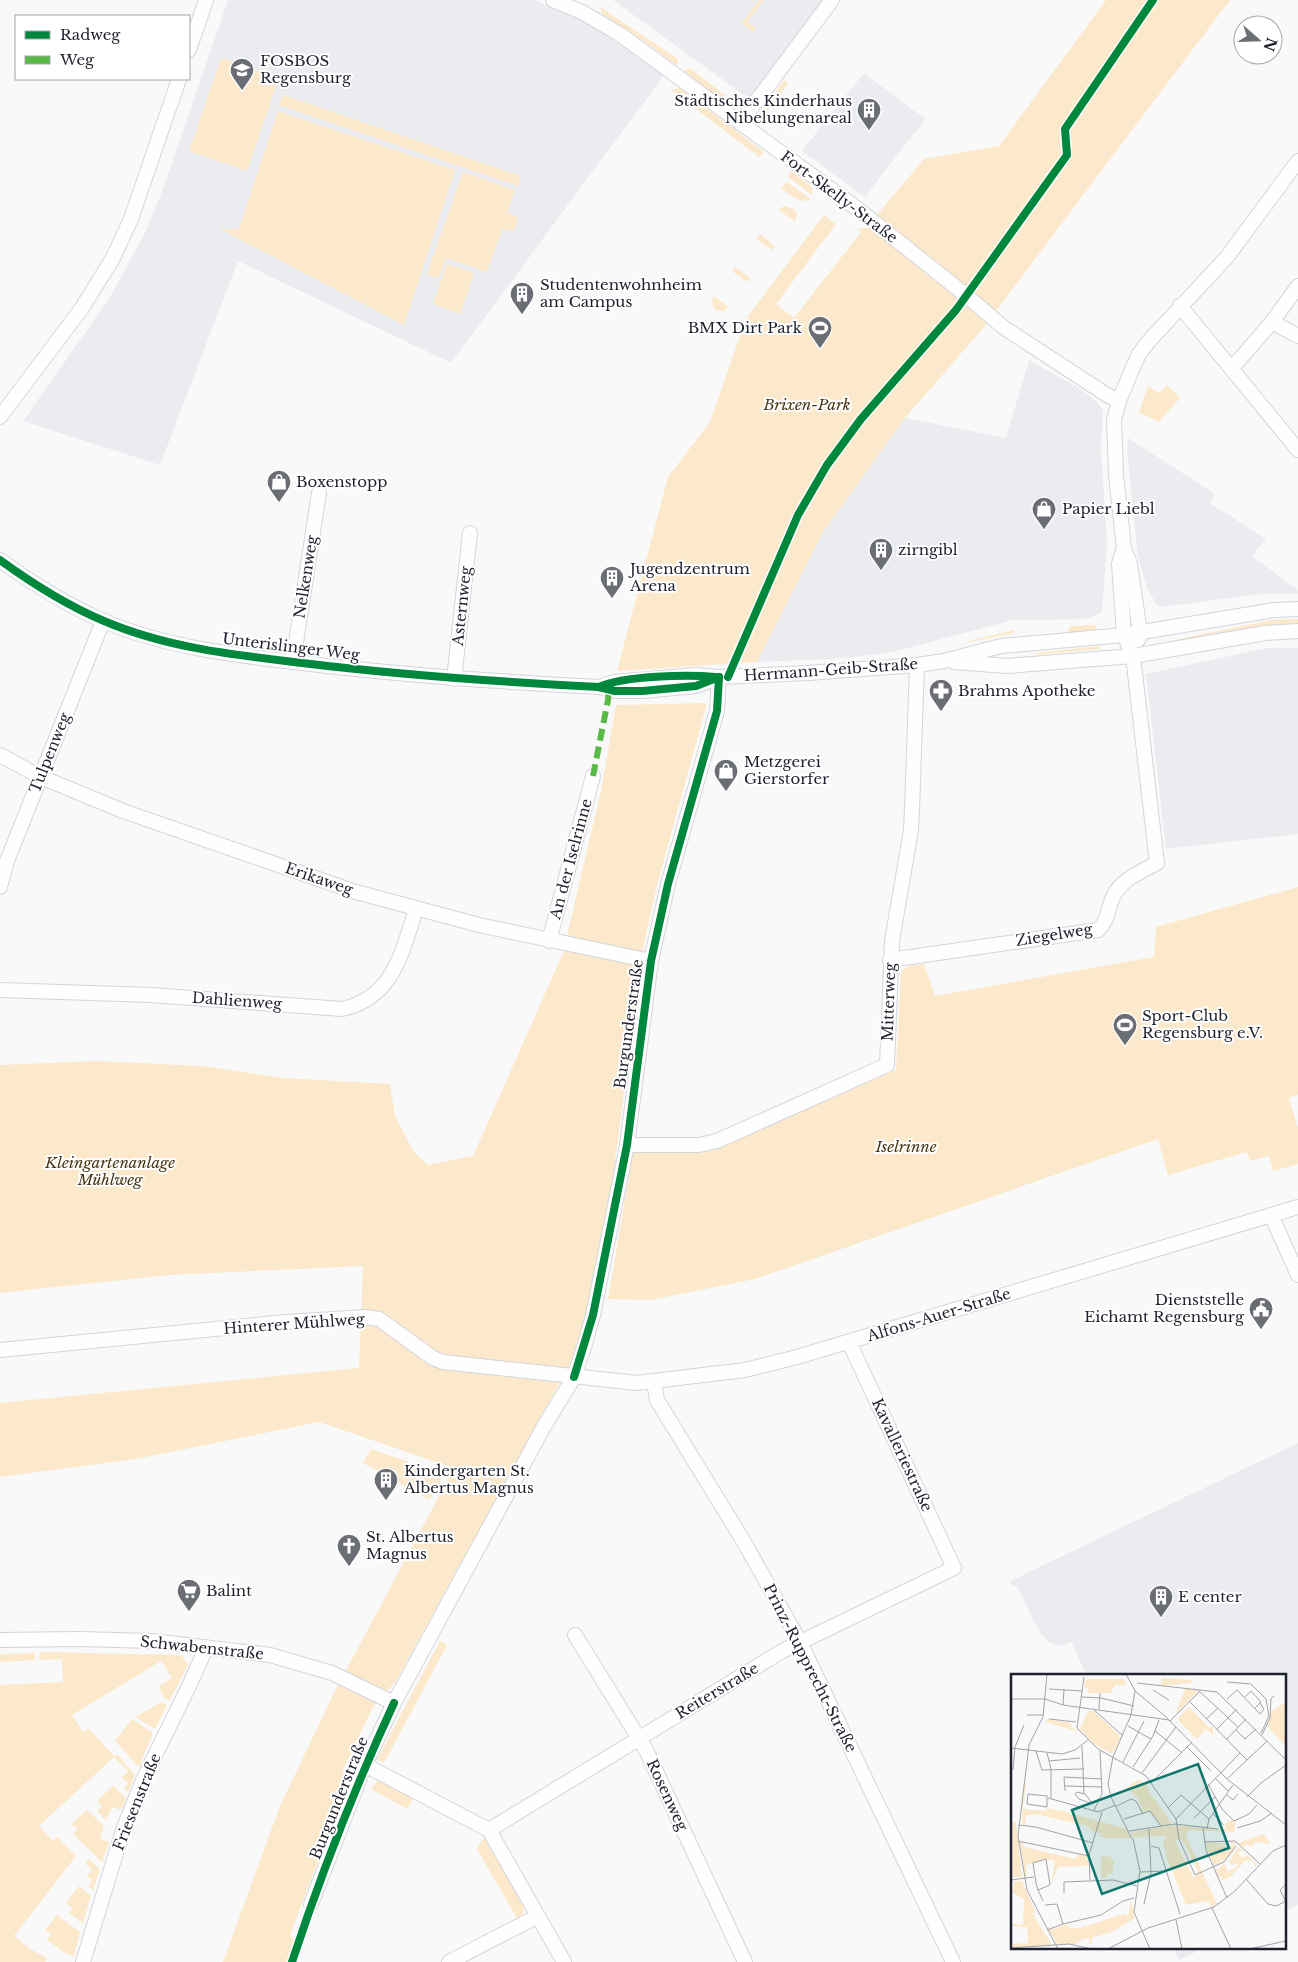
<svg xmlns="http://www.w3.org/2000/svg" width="1298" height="1962" viewBox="0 0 1298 1962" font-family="'Libre Baskerville',serif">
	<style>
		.built { fill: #eaecf0 }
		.green { fill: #fce9cb }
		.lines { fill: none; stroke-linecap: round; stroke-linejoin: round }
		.minor-casing { stroke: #d4d5db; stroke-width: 16 }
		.minor { stroke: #fefefe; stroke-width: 14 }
		.quiet { stroke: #58b947; stroke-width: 6; stroke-dasharray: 12 6; stroke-linecap: butt }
		.cycleway-casing { stroke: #fff; stroke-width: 11 }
		.cycleway { stroke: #00873e; stroke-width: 8 }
		.labels { text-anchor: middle; stroke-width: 4; stroke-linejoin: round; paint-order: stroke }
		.poi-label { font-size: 15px; fill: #1f222e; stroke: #fff; text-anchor: start }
		.street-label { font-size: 15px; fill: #1f222e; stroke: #fff }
		.park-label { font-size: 15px; font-style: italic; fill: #473513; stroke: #fff }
		.inset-road { fill: none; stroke: #a2a3a8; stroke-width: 1 }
		.view { fill: #0f766e; fill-opacity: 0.15; stroke: #0f766e; stroke-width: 2.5 }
		.inset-edge { fill: none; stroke: #1f222e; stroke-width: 2.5 }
	</style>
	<rect width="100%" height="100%" fill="#f9f9f9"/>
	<!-- built -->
	<g class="built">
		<polygon points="228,0 533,0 561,10 603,33 664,75 451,363 238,261 160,465 23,421 109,299 145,233 163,189"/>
		<polygon points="613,0 828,0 752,101"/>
		<polygon points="864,73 925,119 865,197 802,151"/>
		<polygon points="1029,360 1082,390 1098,403 1103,411 1101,449 1107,544 1102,611 1100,614 1085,619 1013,620 896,651 864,656 834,659 757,662 823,532 905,418 1006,438"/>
		<polygon points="1128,438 1215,494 1210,503 1266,539 1252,556 1298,590 1298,594 1261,594 1161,607 1157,605 1147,588 1138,558 1127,450"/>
		<polygon points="1267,648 1298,648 1298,834 1166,849 1146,674"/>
		<polygon points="1298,1443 1298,1905 1284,1911 1284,1676 1087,1676 1071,1642 1060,1646 1049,1642 1041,1634 1034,1622 1017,1586 1013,1587 1010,1581"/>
		<polygon points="1173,1948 1204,1948 1179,1960"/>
	</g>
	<!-- green -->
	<g class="green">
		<polygon points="759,0 764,0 747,22 756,28 753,32 742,23"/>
		<polygon points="1106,0 1230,0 984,327 905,418 823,532 757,662 617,671 668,477 710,422 746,319 824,215 836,224 776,304 794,318 861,232 857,229 866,228 924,159 999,146"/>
		<polygon points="600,7 678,59 678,64 676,65 638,37 608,19 603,15"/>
		<polygon points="221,58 279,78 247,171 189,151"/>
		<polygon points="690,68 736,104 725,102 684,72 687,69"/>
		<polygon points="784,80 788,84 764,116 760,113"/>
		<polygon points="680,88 764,152 759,157 671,90"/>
		<polygon points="283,95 521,176 518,186 279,105"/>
		<polygon points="278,111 455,170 404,325 220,229 239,229"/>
		<polygon points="791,171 812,187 812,195 788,177"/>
		<polygon points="463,172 515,190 507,212 518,218 514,231 502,229 487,272 446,258 439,278 427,274"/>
		<path d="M787 182 811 199C801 205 789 194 781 188Z"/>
		<polygon points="784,206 794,209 797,215 795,221 778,210"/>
		<polygon points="760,234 775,246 772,250 756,239"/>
		<polygon points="447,264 474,273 460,314 433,304"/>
		<polygon points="735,267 750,278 747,282 732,271"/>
		<path d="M714 296 728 307 725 311 716 310C712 306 711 301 714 296Z"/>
		<polygon points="1167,385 1180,398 1159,422 1139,412 1148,386 1159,393"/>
		<polygon points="1298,619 1298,626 1171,644 1170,641 1271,620"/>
		<polygon points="1095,625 1097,627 1096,631 1087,633 1067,632 1070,626"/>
		<polygon points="1014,630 1014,633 970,642 969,641"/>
		<polygon points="1100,646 1100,649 1035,655 1035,653"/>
		<polygon points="707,703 656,889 644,944 609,1206 587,1314 579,1340 570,1364 396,1681 373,1707 344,1767 351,1773 290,1935 294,1940 287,1962 223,1962 280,1806 335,1691 454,1468 319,1422 136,1459 0,1477 0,1403 359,1368 363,1266 169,1275 0,1293 0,1065 96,1061 203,1066 283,1078 390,1084 395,1116 414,1152 428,1165 473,1156 563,953 601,791 616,705"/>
		<polygon points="1298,887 1298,1095 1289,1098 1298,1128 1298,1164 1273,1171 1269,1156 1250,1161 1247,1152 1168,1175 1158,1139 755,1279 651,1300 608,1299 633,1153 699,1153 717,1149 896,1070 901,971 909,966 924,964 935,996 1154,957 1156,927"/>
		<polygon points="371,1449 444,1474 430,1500 363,1463"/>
		<polygon points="440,1641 447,1645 384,1763 377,1759"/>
		<polygon points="40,1652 174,1655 182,1656 188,1665 169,1701 163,1697 159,1686 172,1678 161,1661 72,1715 83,1732 89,1729 114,1756 117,1754 135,1775 128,1792 124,1788 128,1783 122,1777 128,1771 114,1757 39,1826 53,1841 57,1837 76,1856 14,1936 30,1949 47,1958 45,1962 0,1962 0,1685 63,1682 62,1659 39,1660"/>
		<polygon points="35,1653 35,1660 0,1662 0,1654"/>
		<polygon points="161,1702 167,1705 155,1729 135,1717"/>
		<polygon points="132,1719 153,1733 139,1767 115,1741"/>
		<polygon points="378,1780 382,1780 414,1797 407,1809 371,1789"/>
		<polygon points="113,1786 126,1798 121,1810 112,1807 106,1820 97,1811 102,1806 97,1801"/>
		<polygon points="87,1810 104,1826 100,1839 109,1842 102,1862 73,1834 78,1829 71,1824"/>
		<polygon points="483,1839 487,1840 522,1902 524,1911 518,1920 477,1849"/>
		<polygon points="89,1859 100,1869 93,1890 88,1886 92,1880 87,1876 92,1869 85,1864"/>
		<polygon points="79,1886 91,1896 83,1923 69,1913 73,1908 66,1903"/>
		<polygon points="57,1915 80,1932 74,1956 65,1953 47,1940 51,1934 45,1930"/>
	</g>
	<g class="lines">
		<defs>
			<g id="minor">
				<polyline points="553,0 582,12 621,35 859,210 967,296 1003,327 1107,395 1119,401"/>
				<polyline points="189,50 206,0"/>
				<polyline points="740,123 832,0"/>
				<polyline points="1298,286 1272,322 1298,336"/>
				<polyline points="1180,306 1298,450"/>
				<polyline points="1232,368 1272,322"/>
				<polyline points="0,417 82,308 113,258 131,219 179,79"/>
				<path d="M0 560C33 584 66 605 104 621 167 648 235 655 302 663 401 675 500 682 599 687L615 691H642L696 686 719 677"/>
				<polyline points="1138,640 1140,632 1130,564 1124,548 1116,475 1114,420 1119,401 1131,372 1139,354 1149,341 1227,257 1298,161"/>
				<polyline points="293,662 319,493"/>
				<polyline points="954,662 1007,666 1133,656 1265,633 1298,631"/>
				<polyline points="454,679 470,533"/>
				<polyline points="599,687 614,682 696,675 719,677 808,673 917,665 944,661 1001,646 1124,635 1274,610 1298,609"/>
				<polyline points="0,755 41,777 123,811 356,892 479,925 651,961"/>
				<polyline points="0,887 7,861 103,621"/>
				<polyline points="549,941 593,776"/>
				<path d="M890 960 1098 930C1109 920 1107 908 1114 895 1122 879 1141 872 1157 863L1133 656 1124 635 1119 564 1124 548"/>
				<path d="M0 990 151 995 342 1009C393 998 402 953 416 909"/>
				<polyline points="627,1145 699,1145 717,1141 887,1065 892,941 911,830 912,809 917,665"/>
				<polyline points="1271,1215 1298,1275"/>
				<polyline points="0,1350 286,1322 365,1317 379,1319 433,1358 443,1362 637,1383 745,1370 797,1357 1298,1207"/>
				<polyline points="654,1382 657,1400 744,1542 800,1642 953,1962"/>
				<polyline points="575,1635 646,1750 745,1962"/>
				<polyline points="0,1640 79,1639 153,1641 270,1655 332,1673 394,1703"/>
				<polyline points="365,1765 489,1830 564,1962"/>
				<polyline points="489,1830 784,1650 954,1568 849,1342"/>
				<polyline points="311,1904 365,1765 394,1703 543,1428 574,1377 585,1344 593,1315 627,1145 651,961 668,884 717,711 719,677"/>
				<polyline points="83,1962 123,1830 143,1780 189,1686 206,1648"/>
				<polyline points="449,1962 538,1916"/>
			</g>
		</defs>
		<!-- minor casing -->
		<use href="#minor" class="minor-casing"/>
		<!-- minor -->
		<use href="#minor" class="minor"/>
		<!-- quiet -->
		<polyline class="quiet" points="593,776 608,700 609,685"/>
		<defs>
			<g id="cycleway">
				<path d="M0 560C33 584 66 605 104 621 167 648 235 655 302 663 401 675 500 682 599 687L615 691H642L696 686 719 677"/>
				<polyline points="728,677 798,515 827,465 861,419 956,310 1067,155 1065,129 1153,0"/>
				<path d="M599 687C623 676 688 674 715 677"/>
				<polyline points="574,1377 593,1315 627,1145 651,961 668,884 717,711 719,677"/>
				<path d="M292 1962C321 1874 355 1787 394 1703"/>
			</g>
		</defs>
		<!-- cycleway casing -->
		<use href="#cycleway" class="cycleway-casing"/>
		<!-- cycleway -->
		<use href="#cycleway" class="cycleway"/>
	</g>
	<!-- icons -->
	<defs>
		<symbol id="university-pin" viewBox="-11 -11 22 30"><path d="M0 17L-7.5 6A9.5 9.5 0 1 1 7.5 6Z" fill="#6b6d75" stroke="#fff"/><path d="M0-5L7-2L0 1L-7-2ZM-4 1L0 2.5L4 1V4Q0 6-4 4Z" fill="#fff"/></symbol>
		<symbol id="building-pin" viewBox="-11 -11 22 30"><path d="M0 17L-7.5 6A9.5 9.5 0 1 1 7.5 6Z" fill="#6b6d75" stroke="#fff"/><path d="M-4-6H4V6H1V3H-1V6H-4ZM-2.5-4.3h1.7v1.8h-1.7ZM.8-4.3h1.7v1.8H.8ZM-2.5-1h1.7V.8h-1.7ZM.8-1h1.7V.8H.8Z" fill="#fff"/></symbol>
		<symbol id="stadium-pin" viewBox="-11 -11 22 30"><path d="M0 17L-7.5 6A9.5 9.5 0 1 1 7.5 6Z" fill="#6b6d75" stroke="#fff"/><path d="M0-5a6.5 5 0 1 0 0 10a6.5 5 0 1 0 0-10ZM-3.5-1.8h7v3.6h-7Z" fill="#fff"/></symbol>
		<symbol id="shop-pin" viewBox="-11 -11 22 30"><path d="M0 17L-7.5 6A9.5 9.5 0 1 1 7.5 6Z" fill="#6b6d75" stroke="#fff"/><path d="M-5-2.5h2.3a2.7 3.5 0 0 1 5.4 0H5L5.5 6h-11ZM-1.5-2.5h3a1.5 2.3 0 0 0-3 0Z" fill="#fff"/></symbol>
		<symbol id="pharmacy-pin" viewBox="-11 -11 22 30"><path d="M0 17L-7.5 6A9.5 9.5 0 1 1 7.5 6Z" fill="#6b6d75" stroke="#fff"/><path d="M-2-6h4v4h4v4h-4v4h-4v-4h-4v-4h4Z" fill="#fff"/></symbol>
		<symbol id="civic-pin" viewBox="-11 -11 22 30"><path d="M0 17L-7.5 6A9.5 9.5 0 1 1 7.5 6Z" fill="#6b6d75" stroke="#fff"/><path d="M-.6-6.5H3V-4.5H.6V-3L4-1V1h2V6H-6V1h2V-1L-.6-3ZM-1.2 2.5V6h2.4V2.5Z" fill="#fff"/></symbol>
		<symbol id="church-pin" viewBox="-11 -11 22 30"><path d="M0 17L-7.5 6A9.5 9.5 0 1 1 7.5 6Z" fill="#6b6d75" stroke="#fff"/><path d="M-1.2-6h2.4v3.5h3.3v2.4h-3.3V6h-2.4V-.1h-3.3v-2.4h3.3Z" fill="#fff"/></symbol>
		<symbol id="supermarket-pin" viewBox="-11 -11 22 30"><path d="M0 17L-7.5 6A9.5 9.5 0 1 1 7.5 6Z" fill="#6b6d75" stroke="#fff"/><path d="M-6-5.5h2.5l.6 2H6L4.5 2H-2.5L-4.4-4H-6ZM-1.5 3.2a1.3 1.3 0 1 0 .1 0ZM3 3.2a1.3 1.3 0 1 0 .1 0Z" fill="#fff"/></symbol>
	</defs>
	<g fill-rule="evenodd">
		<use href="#university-pin" x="228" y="56" width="28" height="38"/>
		<use href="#building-pin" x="855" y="96" width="28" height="38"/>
		<use href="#building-pin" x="508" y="280" width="28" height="38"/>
		<use href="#stadium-pin" x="806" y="314" width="28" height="38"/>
		<use href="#shop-pin" x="265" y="468" width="28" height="38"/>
		<use href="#shop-pin" x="1030" y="495" width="28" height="38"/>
		<use href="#building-pin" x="867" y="536" width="28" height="38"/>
		<use href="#building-pin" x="598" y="564" width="28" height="38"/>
		<use href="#pharmacy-pin" x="927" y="677" width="28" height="38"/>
		<use href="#shop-pin" x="712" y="757" width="28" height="38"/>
		<use href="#stadium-pin" x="1111" y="1011" width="28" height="38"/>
		<use href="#civic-pin" x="1247" y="1295" width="28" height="38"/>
		<use href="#building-pin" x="372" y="1466" width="28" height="38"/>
		<use href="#church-pin" x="335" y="1532" width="28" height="38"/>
		<use href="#supermarket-pin" x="175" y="1577" width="28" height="38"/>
		<use href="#building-pin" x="1147" y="1583" width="28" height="38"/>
	</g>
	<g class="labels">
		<!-- poi labels -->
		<g class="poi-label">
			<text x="260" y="66">FOSBOS<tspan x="260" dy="17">Regensburg</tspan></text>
			<text x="852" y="106" text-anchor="end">Städtisches Kinderhaus<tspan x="852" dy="17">Nibelungenareal</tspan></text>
			<text x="540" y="290">Studentenwohnheim<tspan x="540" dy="17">am Campus</tspan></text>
			<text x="802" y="333" text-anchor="end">BMX Dirt Park</text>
			<text x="296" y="487">Boxenstopp</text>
			<text x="1062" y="514">Papier Liebl</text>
			<text x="898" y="555">zirngibl</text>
			<text x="630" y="574">Jugendzentrum<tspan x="630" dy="17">Arena</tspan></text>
			<text x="958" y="696">Brahms Apotheke</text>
			<text x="744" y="767">Metzgerei<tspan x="744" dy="17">Gierstorfer</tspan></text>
			<text x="1142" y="1021">Sport-Club<tspan x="1142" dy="17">Regensburg e.V.</tspan></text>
			<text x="1244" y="1305" text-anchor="end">Dienststelle<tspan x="1244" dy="17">Eichamt Regensburg</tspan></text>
			<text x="404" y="1476">Kindergarten St.<tspan x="404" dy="17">Albertus Magnus</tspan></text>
			<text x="366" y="1542">St. Albertus<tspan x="366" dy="17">Magnus</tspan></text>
			<text x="206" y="1596">Balint</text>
			<text x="1178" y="1602">E center</text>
		</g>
		<!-- street labels -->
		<g class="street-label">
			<text transform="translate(839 197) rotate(37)" y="5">Fort-Skelly-Straße</text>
			<text transform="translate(306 577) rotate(-81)" y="5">Nelkenweg</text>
			<text transform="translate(462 606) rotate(-84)" y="5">Asternweg</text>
			<text transform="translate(291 647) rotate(7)" y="5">Unterislinger Weg</text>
			<text transform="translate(831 670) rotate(-4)" y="5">Hermann-Geib-Straße</text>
			<text transform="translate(50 753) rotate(-68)" y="5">Tulpenweg</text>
			<text transform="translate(571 859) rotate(-75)" y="5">An der Iselrinne</text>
			<text transform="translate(319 879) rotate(19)" y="5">Erikaweg</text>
			<text transform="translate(1054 935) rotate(-9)" y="5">Ziegelweg</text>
			<text transform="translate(237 1001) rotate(4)" y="5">Dahlienweg</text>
			<text transform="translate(889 1002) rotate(-88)" y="5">Mitterweg</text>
			<text transform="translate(629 1024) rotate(-82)" y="5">Burgunderstraße</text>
			<text transform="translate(939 1315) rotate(-17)" y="5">Alfons-Auer-Straße</text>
			<text transform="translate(294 1324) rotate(-4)" y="5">Hinterer Mühlweg</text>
			<text transform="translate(902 1455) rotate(65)" y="5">Kavalleriestraße</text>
			<text transform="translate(202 1648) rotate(6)" y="5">Schwabenstraße</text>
			<text transform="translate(810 1668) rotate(63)" y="5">Prinz-Rupprecht-Straße</text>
			<text transform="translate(717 1691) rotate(-31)" y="5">Reiterstraße</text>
			<text transform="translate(667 1795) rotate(65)" y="5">Rosenweg</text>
			<text transform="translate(339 1798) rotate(-68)" y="5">Burgunderstraße</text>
			<text transform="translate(137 1802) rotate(-68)" y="5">Friesenstraße</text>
		</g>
		<!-- park labels -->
		<g class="park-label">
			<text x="807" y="410">Brixen-Park</text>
			<text x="906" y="1152">Iselrinne</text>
			<text x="110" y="1168">Kleingartenanlage<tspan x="110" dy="17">Mühlweg</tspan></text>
		</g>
	</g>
	<!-- overview -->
	<g transform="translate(1011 1674)">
		<rect width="275" height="275" fill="#f9f9f9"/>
		<path d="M151 4 181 6V9L150 12ZM75 5H113L115 11H104L100 19H77L78 14H73ZM175 13 187 17 166 39 165 38ZM275 23V70L274 71 256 52 261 37 273 29ZM178 33 198 53H202V61L195 55 186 65 166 45ZM77 37H82L107 60 110 64 101 80 82 69 69 55ZM36 45 60 49V53L68 58 35 48ZM128 105 132 110 135 108 138 118 161 150 151 152 139 137H132L126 123 115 114ZM12 111H15L12 135 35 137 36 134 55 138 116 155 120 164H94L85 161H93L80 156 77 152 24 140 14 142 15 151H11ZM220 146 225 148 223 158 178 156 175 162 205 228 208 229 201 233 197 227 175 231 155 182 152 169 155 162 122 163 120 158 164 151 209 156 214 155V150ZM171 165 188 200 182 203 164 167ZM5 148 11 203H0V149ZM253 160 259 170 245 168 240 173 236 170 233 173 226 169ZM9 168H12L13 173 65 185 67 180 77 183V192L47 193 40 210 44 187 33 185 15 191 16 202H14ZM223 168H224V172L222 178 212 187 204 181 211 188 203 192 194 169H217L215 171 211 170 207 172 202 170 208 174 209 171 216 173 224 171 218 169ZM227 173 232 177 226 178 232 184 236 181 247 191 244 193 242 187 235 186 220 202 210 207 211 202 208 204 204 194 207 196 213 189 217 198 224 194 228 188 221 191 218 188ZM90 182 101 183 99 186H103L101 200 96 199V204H90ZM0 207H11L25 239H21L41 271 0 274V270L17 269V262L16 253 0 252V249L12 251 13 225 0 218 4 208ZM120 225 124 244 101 258 81 264V270H78V264L71 265 66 270H47L36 253 43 255 57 250 58 254H69L113 240 117 242Z" fill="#fce9cb" fill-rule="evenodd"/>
		<path class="inset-road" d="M36 0 32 43 18 71 7 162 16 216 47 275M115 0 124 17 154 42 216 105 275 151M73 3 66 54 87 75 135 102 165 145 168 165 184 201 213 188 225 172M216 8 240 10 255 25 258 42 250 59M126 9 206 18 275 86M38 15 71 17M142 16 158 26M187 16 227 53M71 23 90 24 123 32M233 24 240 17 250 28 244 34M0 25H34L52 31 158 46M216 25 226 16 249 40 253 35 249 29M179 28 236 86M52 31 53 15M88 35 89 19M83 36 112 62M16 41H32M120 41 102 83 97 110 100 123 121 165M120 41 124 17M38 45 65 48M195 45 207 34M159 47 189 17M117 52 140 65M206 55 226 35M225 56 234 65 245 55M144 57 170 78M251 61 259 44 260 25 263 22M215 66 235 45M71 72 73 119M176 73 200 97M0 74 51 80 64 76 77 66M25 77 31 96 73 95M36 79 40 95V124M38 87 69 84M112 88 133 47M122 93 142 62 148 46M2 96 4 73 13 51M131 99 165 53M204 104 217 117M217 104 256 67M140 109 181 68M197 110 211 135 223 147 238 140 246 131M54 112 91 113M54 117 53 103 91 105M66 118 74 120 82 130 68 125 64 120ZM17 120 36 122V133L16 130ZM215 120 222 126 227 120M236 123 250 109 275 91M37 124 87 138 105 131M106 132 120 125 125 127 132 140M158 133 170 121 198 145M83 136 91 120 89 77M202 140 213 151M183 144 204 123M113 145 139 137 150 152M165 145 229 79M7 151 25 153 82 169M192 154 195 176 216 224M226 154 249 147 261 139M196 155 198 145 222 111M118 157 164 150 207 155M122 165 129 197 123 238 139 275M7 167 78 182M193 168 224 167 249 190M140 172 148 174 169 240M129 198 155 197M235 205 257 230 265 232 275 227M0 206 23 203M79 206 78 181 91 138M27 216 39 211 35 185 22 189 25 209 27 216 32 227M53 219V208L102 206 126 212M275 228 269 216 275 210M133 230 140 199 138 155M34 231 46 230 52 250 36 256M201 234 220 275M165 246 171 275M52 250 90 241 112 227 123 224M0 274 58 270 81 275M97 275 137 254 203 233 224 217 262 177 275 171M238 275 275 267"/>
		<path class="view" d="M187 90 218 174 91 220 61 136Z"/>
		<rect width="275" height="275" class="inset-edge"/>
	</g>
	<!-- legend -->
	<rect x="15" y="15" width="175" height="65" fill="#ffffff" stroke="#a5a7ab"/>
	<rect x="25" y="31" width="25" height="8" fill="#00873e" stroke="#a5a7ab"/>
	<text x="60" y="40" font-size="15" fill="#1f222e">Radweg</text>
	<rect x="25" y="56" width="25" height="8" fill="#58b947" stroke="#a5a7ab"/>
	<text x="60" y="65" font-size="15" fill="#1f222e">Weg</text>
	<!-- north arrow -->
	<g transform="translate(1258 40) rotate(110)"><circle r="24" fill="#ffffff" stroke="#a5a7ab"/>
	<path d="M0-4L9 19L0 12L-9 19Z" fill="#6b6d75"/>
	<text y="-8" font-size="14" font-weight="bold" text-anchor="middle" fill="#1f222e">N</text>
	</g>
</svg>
